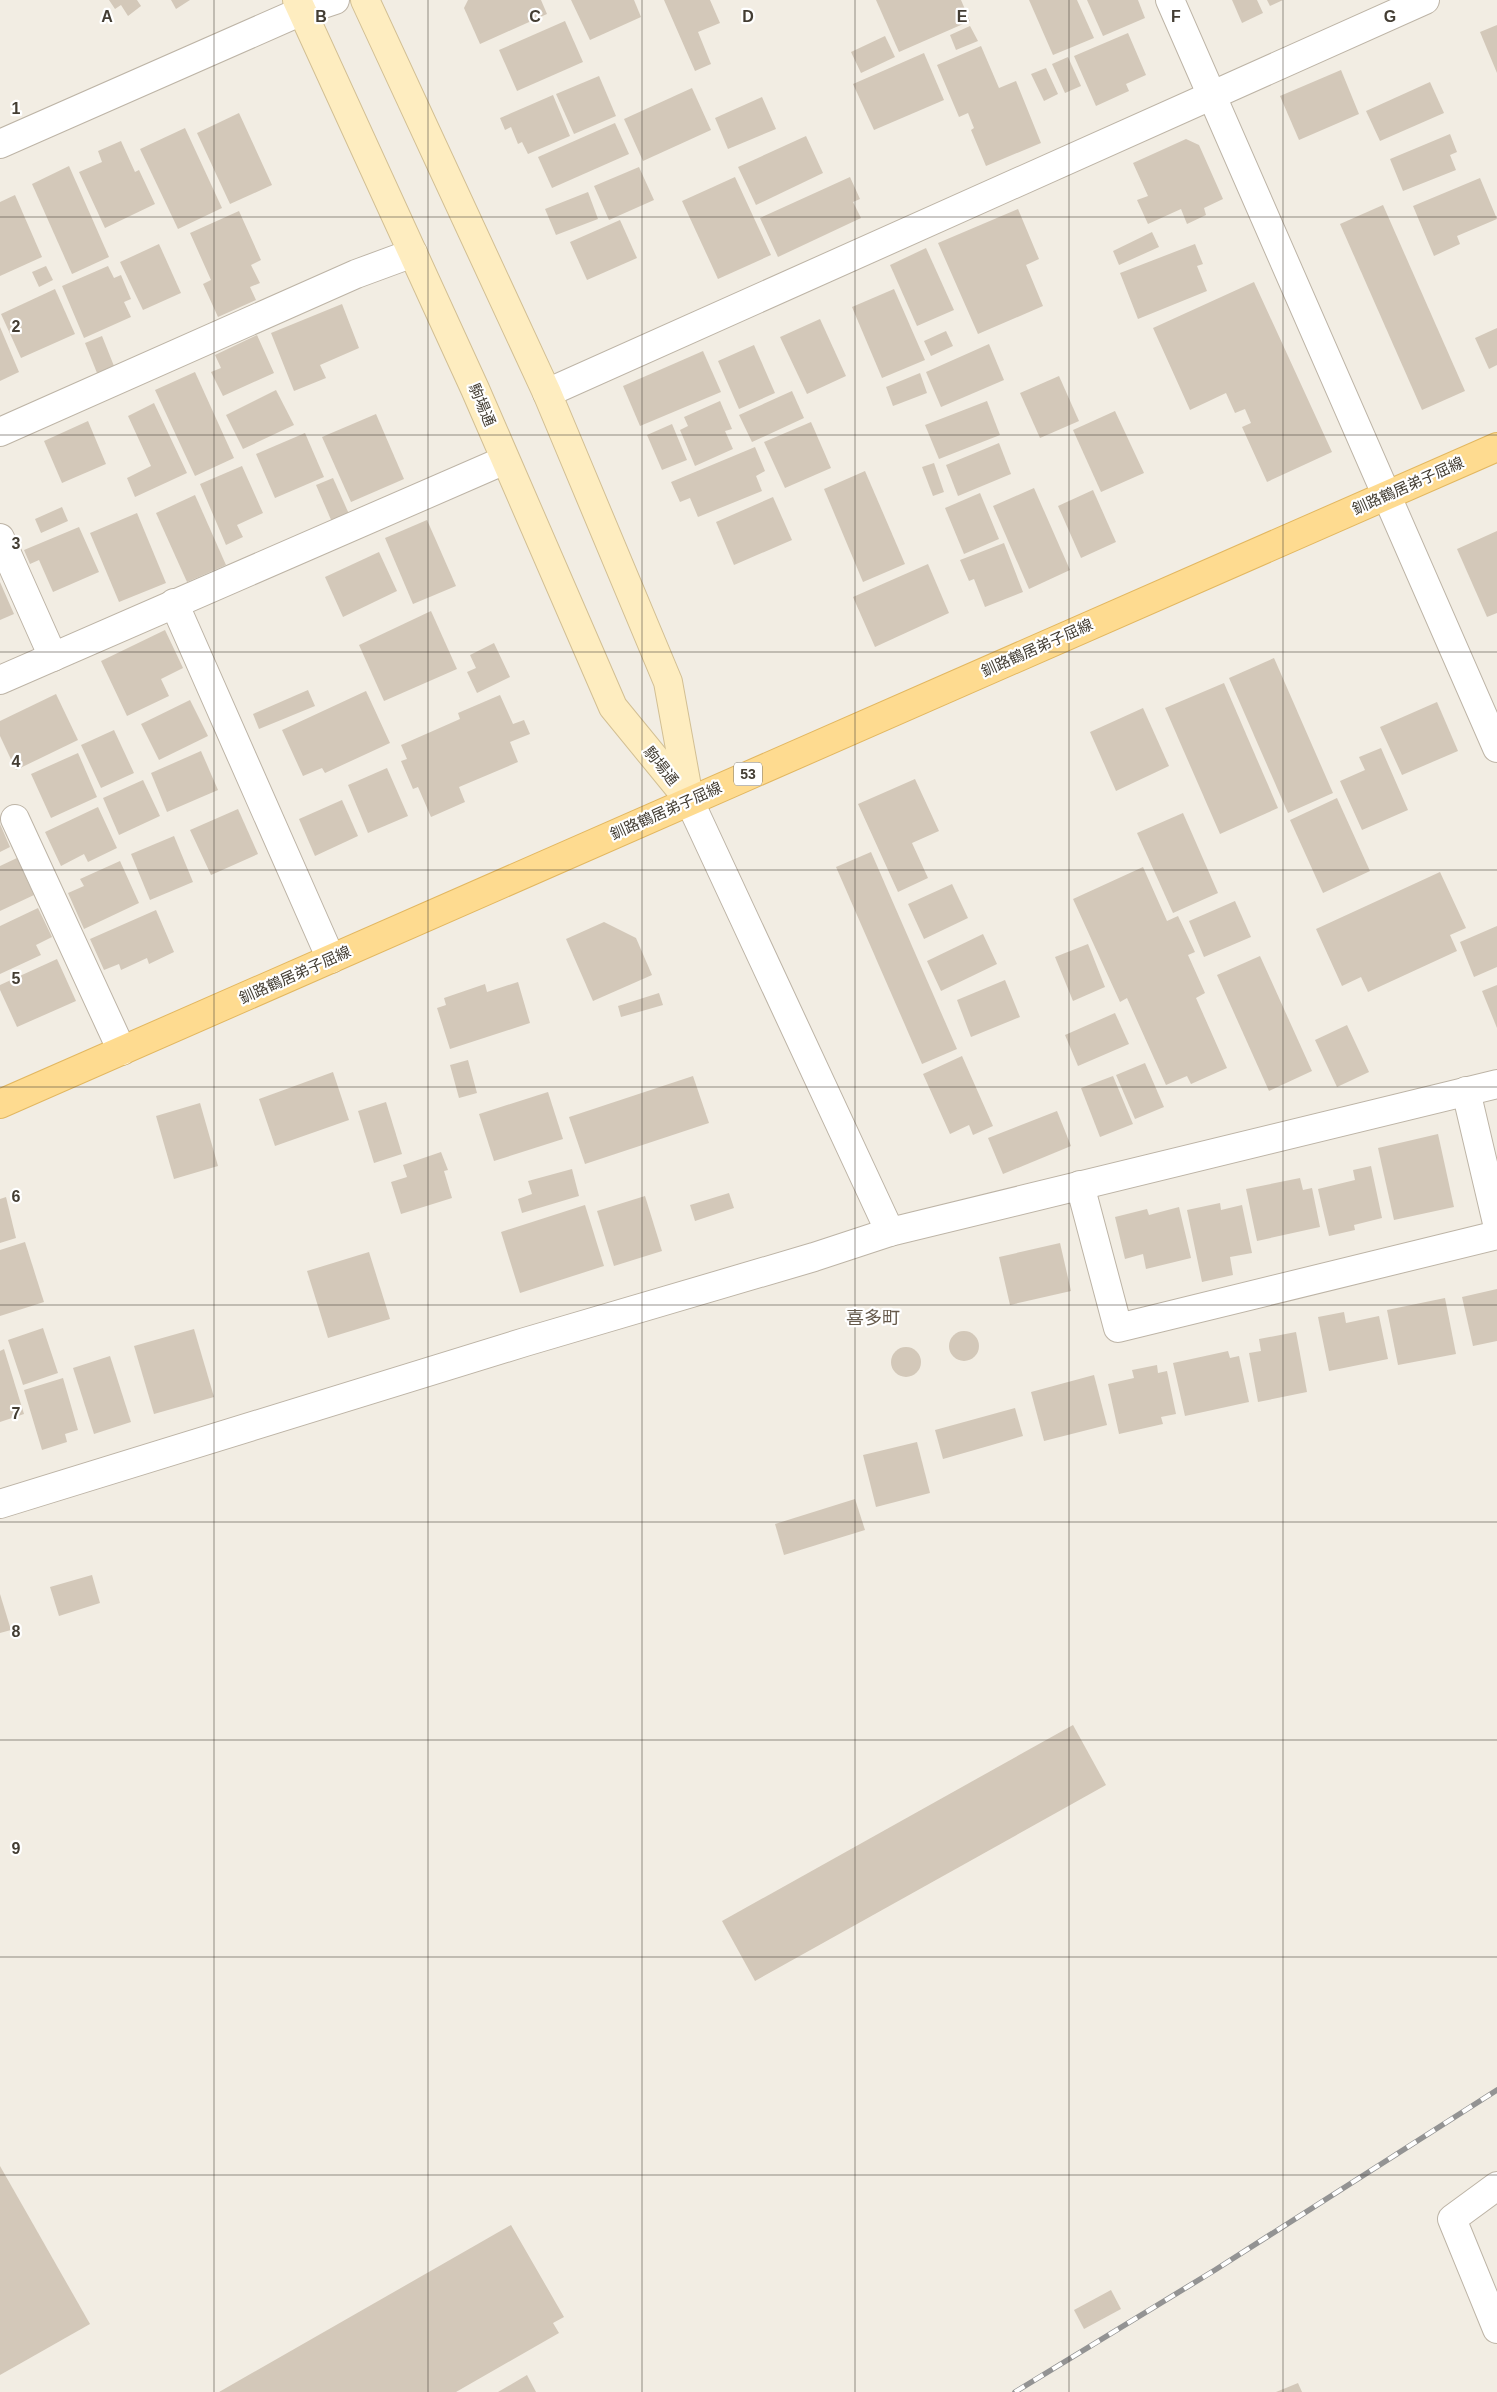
<svg xmlns="http://www.w3.org/2000/svg" width="1497" height="2392" viewBox="0 0 1497 2392" font-family="Arial,'Noto Sans JP',sans-serif">
	<style>
		.building { fill: #d3c8b9 }
		.lines { fill: none; stroke-linecap: round; stroke-linejoin: round }
		.street-casing { stroke: #bdb4a6; stroke-width: 30 }
		.secondary-casing { stroke: #d2bf93; stroke-width: 30 }
		.primary-casing { stroke: #e2b760; stroke-width: 30 }
		.street { stroke: #fff; stroke-width: 28 }
		.secondary { stroke: #feedc0; stroke-width: 28 }
		.primary { stroke: #fedb90; stroke-width: 28 }
		.rail-casing { stroke: #939393; stroke-width: 5.5 }
		.rail { stroke: #fff; stroke-width: 4; stroke-dasharray: 11; stroke-linecap: butt }
		.grid { fill: none; stroke: #433d33; stroke-width: 1; stroke-opacity: 0.55 }
		.labels { text-anchor: middle; stroke-width: 4.5; stroke-linejoin: round; paint-order: stroke }
		.shield { fill: #fff; stroke: #7b7770; stroke-width: 1 }
		.shield-label { font-size: 14px; font-weight: bold; fill: #433d33 }
		.street-label { font-size: 15px; fill: #433d33; stroke: #fff }
		.quarter-label { font-size: 18px; fill: #665a4b; stroke: #fff }
		.grid-label { font-size: 16px; text-anchor: middle; font-weight: bold; fill: #433d33; stroke: #fff; stroke-width: 4.5; stroke-linejoin: round; paint-order: stroke }
	</style>
	<rect width="100%" height="100%" fill="#f2ede3"/>
	<!-- building -->
	<g class="building">
		<polygon points="109,0 137,0 141,6 128,16 121,5 115,9"/>
		<polygon points="171,0 190,0 176,9"/>
		<polygon points="468,0 541,0 547,14 480,44 464,8"/>
		<polygon points="571,0 634,0 641,17 590,40"/>
		<polygon points="664,0 710,0 720,23 698,32 711,64 695,71"/>
		<polygon points="876,0 961,0 970,21 899,52"/>
		<polygon points="1029,0 1077,0 1094,38 1053,55"/>
		<polygon points="1087,0 1138,0 1145,18 1103,36"/>
		<polygon points="1232,0 1257,0 1263,13 1242,23"/>
		<polygon points="1267,0 1283,0 1270,6"/>
		<polygon points="565,21 583,62 517,91 499,50"/>
		<polygon points="1497,25 1497,73 1480,32"/>
		<polygon points="970,26 978,41 956,50 950,35"/>
		<polygon points="1128,33 1146,75 1126,84 1129,91 1096,106 1074,56"/>
		<polygon points="885,36 895,57 861,73 851,52"/>
		<polygon points="981,46 999,88 1016,81 1041,143 986,166 971,130 974,128 968,113 959,117 937,65"/>
		<polygon points="924,53 944,100 874,130 853,84"/>
		<polygon points="1068,57 1081,86 1065,93 1052,64"/>
		<polygon points="1046,68 1058,94 1044,101 1031,74"/>
		<polygon points="1341,70 1359,114 1299,140 1280,96"/>
		<polygon points="599,76 616,116 574,134 556,94"/>
		<polygon points="1430,82 1444,113 1380,141 1366,111"/>
		<polygon points="692,88 711,130 643,161 624,119"/>
		<polygon points="553,95 570,136 528,154 522,142 518,144 511,127 505,130 500,118"/>
		<polygon points="762,97 776,129 728,149 715,118"/>
		<polygon points="239,113 272,185 230,204 197,133"/>
		<polygon points="615,123 629,154 552,188 538,157"/>
		<polygon points="185,128 222,208 178,229 140,149"/>
		<polygon points="1450,134 1457,152 1450,155 1456,170 1403,191 1390,159"/>
		<polygon points="806,136 823,173 756,205 738,167"/>
		<polygon points="1186,139 1199,145 1223,199 1204,208 1206,215 1187,224 1181,209 1148,224 1137,200 1148,196 1133,163"/>
		<polygon points="121,141 135,172 139,170 155,204 105,228 79,172 102,162 98,151"/>
		<polygon points="69,166 109,257 72,274 32,184"/>
		<polygon points="639,167 654,200 609,220 594,186"/>
		<polygon points="735,177 771,255 718,279 682,201"/>
		<polygon points="850,177 860,199 853,202 861,218 778,257 760,218"/>
		<polygon points="1480,178 1497,219 1457,236 1460,244 1434,256 1413,206"/>
		<polygon points="588,192 598,219 556,235 545,209"/>
		<polygon points="15,195 42,257 0,276 0,202"/>
		<polygon points="1383,205 1465,391 1422,410 1340,224"/>
		<polygon points="1018,209 1039,259 1026,265 1043,306 978,334 938,243"/>
		<polygon points="239,211 261,260 251,265 260,283 250,287 256,300 218,317 203,284 211,280 190,233"/>
		<polygon points="620,220 637,258 587,280 570,242"/>
		<polygon points="1152,232 1159,247 1119,265 1113,251"/>
		<polygon points="159,244 181,293 143,310 120,262"/>
		<polygon points="1195,244 1203,264 1197,266 1207,291 1138,319 1120,273"/>
		<polygon points="926,248 954,310 917,326 890,265"/>
		<polygon points="46,266 53,280 39,287 32,272"/>
		<polygon points="108,266 114,278 121,275 131,299 124,302 131,317 84,338 62,286"/>
		<polygon points="1254,282 1332,452 1267,482 1242,427 1251,423 1245,409 1235,413 1226,393 1190,410 1153,328"/>
		<polygon points="55,289 75,334 21,358 1,314"/>
		<polygon points="894,289 925,360 882,378 852,307"/>
		<polygon points="342,304 359,348 320,365 326,378 294,391 271,333"/>
		<polygon points="820,319 846,376 807,394 780,337"/>
		<polygon points="0,327 19,372 0,381"/>
		<polygon points="1497,328 1497,365 1489,369 1475,338"/>
		<polygon points="946,331 953,346 931,356 924,341"/>
		<polygon points="257,335 274,373 223,396 211,372 221,368 215,355"/>
		<polygon points="102,336 114,366 97,373 85,343"/>
		<polygon points="989,344 1004,380 941,407 926,372"/>
		<polygon points="754,345 775,393 739,409 718,361"/>
		<polygon points="703,351 721,392 640,426 623,386"/>
		<polygon points="195,372 234,458 195,476 155,390"/>
		<polygon points="920,373 927,393 893,406 886,387"/>
		<polygon points="1059,376 1079,421 1040,438 1020,393"/>
		<polygon points="276,390 294,425 243,449 226,415"/>
		<polygon points="792,391 804,418 752,442 739,415"/>
		<polygon points="720,401 732,429 725,431 733,449 695,466 680,430 688,426 684,417"/>
		<polygon points="987,401 1000,435 939,459 925,425"/>
		<polygon points="154,403 187,473 135,497 127,478 151,466 128,416"/>
		<polygon points="1115,411 1144,473 1101,492 1073,430"/>
		<polygon points="376,414 404,479 351,502 322,437"/>
		<polygon points="88,421 106,464 62,483 44,441"/>
		<polygon points="811,422 831,468 785,488 764,442"/>
		<polygon points="672,424 687,460 662,470 647,435"/>
		<polygon points="305,433 324,477 275,498 256,454"/>
		<polygon points="999,443 1011,474 958,496 946,465"/>
		<polygon points="755,447 765,471 756,476 762,491 698,517 690,498 680,502 671,482"/>
		<polygon points="934,463 944,492 933,496 922,467"/>
		<polygon points="242,466 263,513 237,525 243,537 226,545 200,484"/>
		<polygon points="865,471 905,564 863,582 824,489"/>
		<polygon points="333,478 349,514 332,522 316,485"/>
		<polygon points="1034,488 1070,570 1029,589 993,506"/>
		<polygon points="1093,490 1116,542 1081,558 1058,506"/>
		<polygon points="980,493 999,539 964,554 945,508"/>
		<polygon points="195,495 226,565 187,582 156,513"/>
		<polygon points="773,497 792,540 734,565 716,522"/>
		<polygon points="62,507 68,521 41,533 35,519"/>
		<polygon points="137,513 166,583 119,602 90,533"/>
		<polygon points="427,520 456,586 413,604 385,538"/>
		<polygon points="79,527 99,572 53,592 39,560 30,564 24,550"/>
		<polygon points="1497,531 1497,613 1487,617 1457,549"/>
		<polygon points="1004,543 1023,592 985,607 974,579 969,581 960,560"/>
		<polygon points="379,552 397,591 343,617 325,577"/>
		<polygon points="928,564 949,613 875,647 853,597"/>
		<polygon points="0,582 14,614 0,620"/>
		<polygon points="431,611 457,669 384,701 359,645"/>
		<polygon points="165,630 183,668 161,679 169,696 127,716 101,661"/>
		<polygon points="494,643 510,677 477,693 467,672 476,668 470,655"/>
		<polygon points="1274,658 1333,793 1288,813 1229,678"/>
		<polygon points="1224,683 1278,808 1220,834 1165,708"/>
		<polygon points="308,690 315,706 259,729 253,714"/>
		<polygon points="366,691 390,743 325,773 322,768 303,776 282,730"/>
		<polygon points="56,694 78,740 16,770 0,736 0,721"/>
		<polygon points="500,695 513,724 524,720 530,734 510,742 518,762 459,787 465,802 431,817 418,787 413,789 401,761 407,759 401,745 460,719 458,713"/>
		<polygon points="190,700 208,736 159,760 141,724"/>
		<polygon points="1437,702 1458,751 1402,775 1380,727"/>
		<polygon points="1143,708 1169,766 1116,791 1090,732"/>
		<polygon points="114,730 134,773 101,788 81,745"/>
		<polygon points="1381,748 1408,810 1362,830 1340,781 1365,770 1359,757"/>
		<polygon points="201,751 218,790 167,812 151,773"/>
		<polygon points="78,753 97,797 51,818 31,774"/>
		<polygon points="387,768 408,816 368,833 348,785"/>
		<polygon points="915,779 939,831 912,843 928,878 898,892 858,804"/>
		<polygon points="143,780 160,816 119,835 103,798"/>
		<polygon points="1337,798 1370,871 1323,893 1290,820"/>
		<polygon points="342,800 358,836 315,856 299,819"/>
		<polygon points="98,807 117,848 88,862 84,854 61,866 45,832"/>
		<polygon points="238,809 258,854 211,875 190,830"/>
		<polygon points="1183,813 1218,893 1173,913 1137,833"/>
		<polygon points="0,824 10,847 0,852"/>
		<polygon points="174,836 193,882 150,900 131,854"/>
		<polygon points="871,852 957,1049 922,1064 836,867"/>
		<polygon points="17,858 34,895 0,911 0,866"/>
		<polygon points="120,861 139,903 84,929 68,893 84,886 80,879"/>
		<polygon points="1143,867 1167,921 1178,916 1195,952 1188,955 1205,993 1196,998 1227,1068 1191,1084 1187,1076 1166,1085 1127,998 1120,1002 1073,899"/>
		<polygon points="1440,872 1466,928 1450,935 1457,951 1368,992 1361,977 1342,986 1316,929"/>
		<polygon points="952,884 968,918 924,939 908,904"/>
		<polygon points="1235,901 1251,937 1204,957 1189,921"/>
		<polygon points="38,908 52,937 36,945 41,955 0,974 0,926"/>
		<polygon points="156,910 174,952 149,964 147,958 121,970 119,964 104,970 90,939"/>
		<polygon points="604,922 636,938 652,975 593,1001 566,939"/>
		<polygon points="1497,926 1497,967 1474,977 1460,942"/>
		<polygon points="983,934 997,964 941,991 927,961"/>
		<polygon points="1088,944 1105,987 1073,1001 1055,957"/>
		<polygon points="1260,956 1312,1071 1269,1091 1217,975"/>
		<polygon points="57,959 76,1001 17,1027 0,990 0,985"/>
		<polygon points="1005,980 1020,1017 971,1037 957,1000"/>
		<polygon points="518,982 530,1023 450,1049 437,1008 446,1005 444,998 485,984 487,992"/>
		<polygon points="1497,985 1497,1028 1482,991"/>
		<polygon points="659,993 663,1005 621,1017 618,1006"/>
		<polygon points="1115,1013 1129,1044 1078,1066 1065,1035"/>
		<polygon points="1347,1025 1369,1072 1337,1087 1315,1040"/>
		<polygon points="962,1056 993,1126 973,1135 969,1125 950,1134 923,1074"/>
		<polygon points="468,1060 477,1093 459,1098 450,1065"/>
		<polygon points="1145,1063 1164,1107 1135,1119 1116,1075"/>
		<polygon points="333,1072 349,1120 275,1146 259,1099"/>
		<polygon points="693,1076 709,1123 585,1164 569,1117"/>
		<polygon points="1113,1076 1133,1124 1100,1137 1081,1088"/>
		<polygon points="548,1092 563,1139 494,1161 479,1114"/>
		<polygon points="386,1102 402,1154 374,1163 358,1111"/>
		<polygon points="200,1103 218,1166 174,1179 156,1116"/>
		<polygon points="1057,1111 1071,1146 1003,1174 988,1138"/>
		<polygon points="1438,1134 1454,1207 1394,1220 1378,1148"/>
		<polygon points="441,1152 448,1170 444,1171 452,1198 401,1214 391,1182 407,1177 403,1165"/>
		<polygon points="1371,1166 1382,1218 1354,1225 1355,1230 1329,1236 1318,1189 1355,1180 1353,1170"/>
		<polygon points="572,1169 579,1196 522,1213 518,1199 532,1194 528,1181"/>
		<polygon points="1300,1178 1303,1190 1312,1188 1320,1227 1257,1241 1246,1189"/>
		<polygon points="729,1193 734,1208 695,1221 690,1205"/>
		<polygon points="645,1196 662,1251 614,1266 597,1211"/>
		<polygon points="6,1197 16,1238 0,1243 0,1199"/>
		<polygon points="1220,1203 1221,1210 1242,1205 1252,1253 1230,1257 1233,1275 1202,1282 1187,1210"/>
		<polygon points="585,1205 604,1266 520,1293 501,1232"/>
		<polygon points="1179,1207 1191,1258 1146,1269 1143,1254 1125,1259 1115,1217 1147,1209 1149,1215"/>
		<polygon points="25,1242 44,1302 0,1316 0,1250"/>
		<polygon points="1060,1243 1071,1291 1010,1305 999,1257"/>
		<polygon points="369,1252 390,1319 328,1338 307,1271"/>
		<polygon points="1497,1289 1497,1341 1473,1346 1462,1297"/>
		<polygon points="1445,1298 1456,1354 1398,1365 1387,1310"/>
		<polygon points="1344,1312 1346,1323 1379,1316 1388,1359 1329,1371 1318,1317"/>
		<polygon points="43,1328 58,1373 23,1385 8,1340"/>
		<polygon points="194,1329 214,1397 154,1414 134,1346"/>
		<circle cx="964" cy="1346" r="15"/>
		<polygon points="1296,1332 1307,1392 1258,1402 1249,1353 1261,1351 1259,1339"/>
		<circle cx="906" cy="1362" r="15"/>
		<polygon points="4,1349 24,1414 0,1422 0,1351"/>
		<polygon points="1228,1351 1230,1358 1239,1356 1249,1402 1185,1416 1173,1363"/>
		<polygon points="110,1356 131,1422 94,1434 73,1368"/>
		<polygon points="1157,1365 1158,1373 1167,1371 1176,1414 1161,1417 1163,1424 1119,1434 1108,1384 1134,1378 1132,1370"/>
		<polygon points="1094,1375 1107,1425 1044,1441 1031,1392"/>
		<polygon points="63,1378 78,1430 65,1434 67,1442 42,1450 24,1390"/>
		<polygon points="1015,1408 1023,1436 943,1459 935,1430"/>
		<polygon points="917,1442 930,1493 876,1507 863,1455"/>
		<polygon points="855,1499 865,1530 784,1555 775,1524"/>
		<polygon points="92,1575 100,1603 59,1616 50,1587"/>
		<polygon points="0,1594 11,1630 0,1633"/>
		<polygon points="1073,1725 1106,1785 755,1981 722,1921"/>
		<polygon points="0,2166 90,2324 0,2375"/>
		<polygon points="511,2225 564,2317 553,2323 559,2333 456,2392 219,2392"/>
		<polygon points="1111,2290 1121,2309 1084,2329 1074,2310"/>
		<polygon points="527,2375 536,2392 498,2392"/>
		<polygon points="1298,2383 1302,2392 1276,2392"/>
	</g>
	<g class="lines">
		<defs>
			<g id="street">
				<polyline points="1170,0 1497,748"/>
				<polyline points="0,144 302,11 335,0"/>
				<polyline points="547,393 1425,0"/>
				<polyline points="0,432 356,274 413,253"/>
				<polyline points="0,538 53,657"/>
				<polyline points="174,603 331,959"/>
				<polyline points="0,680 505,460"/>
				<polyline points="689,800 890,1232"/>
				<polyline points="15,819 122,1051"/>
				<polyline points="1466,1091 1497,1223"/>
				<polyline points="1080,1185 1118,1328 1497,1235"/>
				<polyline points="0,1504 525,1342 814,1257 890,1232 1497,1084"/>
				<polyline points="1497,2186 1452,2219 1497,2329"/>
			</g>
			<g id="secondary">
				<polyline points="297,0 475,389 613,707 689,800"/>
				<polyline points="365,0 547,393 668,682 689,798"/>
			</g>
			<polyline id="primary" points="0,1104 1497,447"/>
		</defs>
		<!-- street casing -->
		<use href="#street" class="street-casing"/>
		<!-- secondary casing -->
		<use href="#secondary" class="secondary-casing"/>
		<!-- primary casing -->
		<use href="#primary" class="primary-casing"/>
		<!-- street -->
		<use href="#street" class="street"/>
		<!-- secondary -->
		<use href="#secondary" class="secondary"/>
		<!-- primary -->
		<use href="#primary" class="primary"/>
		<defs>
			<polyline id="rail" points="1015,2392 1215,2270 1497,2090"/>
		</defs>
		<!-- rail casing -->
		<use href="#rail" class="rail-casing"/>
		<!-- rail -->
		<use href="#rail" class="rail"/>
	</g>
	<!-- grid -->
	<path class="grid" d="M214 0V2392M428 0V2392M642 0V2392M855 0V2392M1069 0V2392M1283 0V2392M0 217H1497M0 435H1497M0 652H1497M0 870H1497M0 1087H1497M0 1305H1497M0 1522H1497M0 1740H1497M0 1957H1497M0 2175H1497"/>
	<g class="labels">
		<!-- shield labels -->
		<rect class="shield" x="734" y="762.5" width="28" height="23" rx="4"/>
		<g class="shield-label">
			<text x="748" y="779">53</text>
		</g>
		<!-- street labels -->
		<g class="street-label">
			<text transform="translate(482 405) rotate(67)" y="5">駒場通</text>
			<text transform="translate(1408 486) rotate(-24)" y="5">釧路鶴居弟子屈線</text>
			<text transform="translate(1037 648) rotate(-24)" y="5">釧路鶴居弟子屈線</text>
			<text transform="translate(661 766) rotate(51)" y="5">駒場通</text>
			<text transform="translate(666 811) rotate(-24)" y="5">釧路鶴居弟子屈線</text>
			<text transform="translate(295 975) rotate(-24)" y="5">釧路鶴居弟子屈線</text>
		</g>
		<!-- quarter labels -->
		<g class="quarter-label">
			<text x="873" y="1324">喜多町</text>
		</g>
	</g>
	<g class="grid-label">
		<text x="107" y="22">A</text>
		<text x="321" y="22">B</text>
		<text x="535" y="22">C</text>
		<text x="748" y="22">D</text>
		<text x="962" y="22">E</text>
		<text x="1176" y="22">F</text>
		<text x="1390" y="22">G</text>
		<text x="16" y="114">1</text>
		<text x="16" y="332">2</text>
		<text x="16" y="549">3</text>
		<text x="16" y="767">4</text>
		<text x="16" y="984">5</text>
		<text x="16" y="1202">6</text>
		<text x="16" y="1419">7</text>
		<text x="16" y="1637">8</text>
		<text x="16" y="1854">9</text>
	</g>
</svg>
